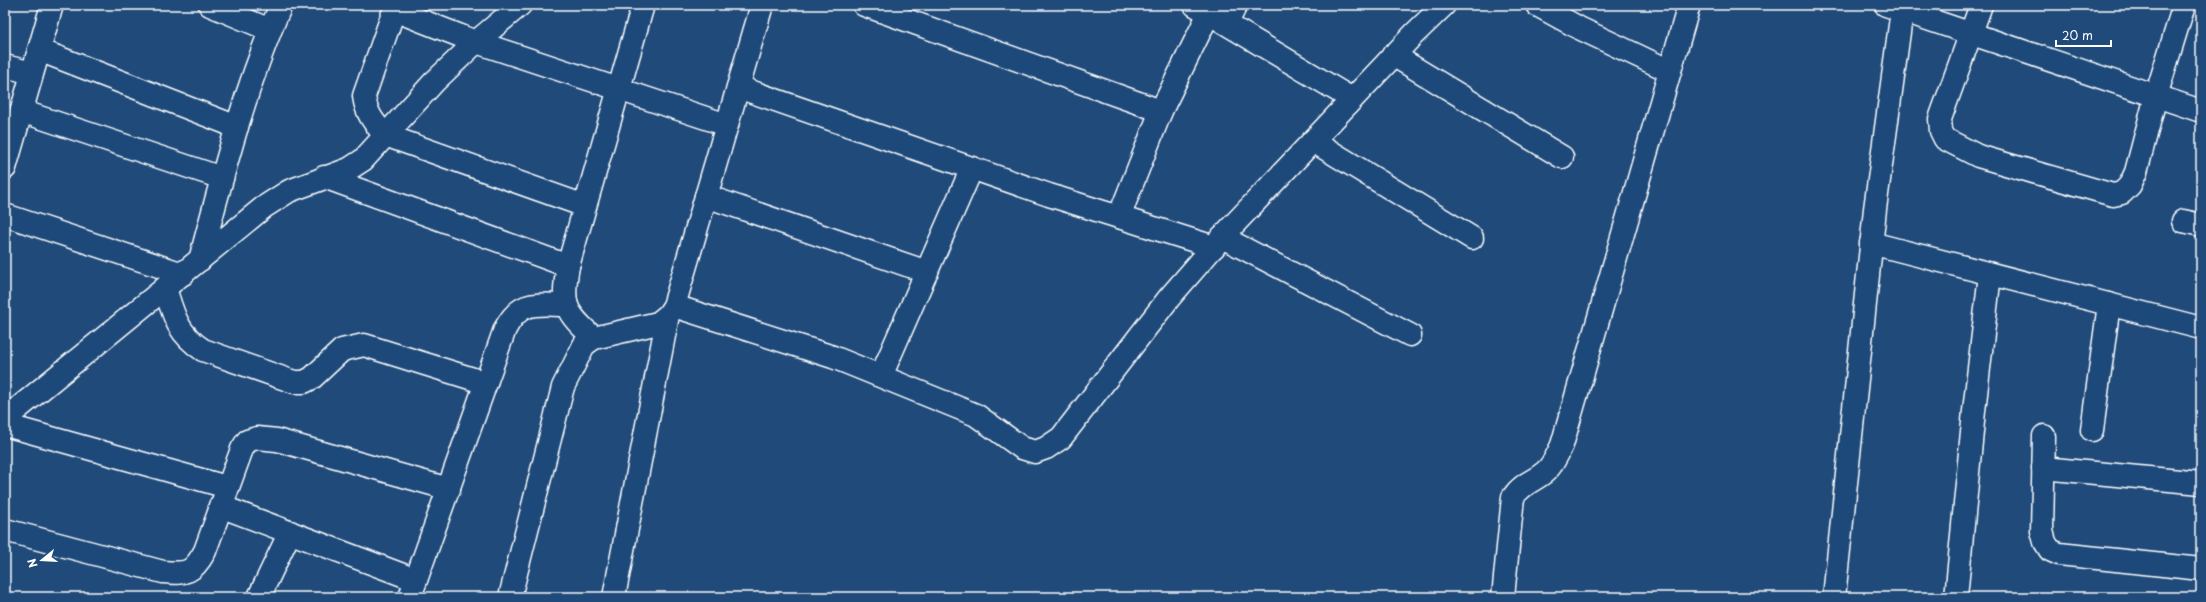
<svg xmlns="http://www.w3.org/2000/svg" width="2206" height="602" viewBox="0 0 2206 602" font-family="'Playpen Sans',sans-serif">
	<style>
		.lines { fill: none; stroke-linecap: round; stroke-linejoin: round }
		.minor-casing { stroke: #fff; stroke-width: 25 }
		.minor { stroke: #1f4a7a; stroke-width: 22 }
	</style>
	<rect width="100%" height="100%" fill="#1f4a7a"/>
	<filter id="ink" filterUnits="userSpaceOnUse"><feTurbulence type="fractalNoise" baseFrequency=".025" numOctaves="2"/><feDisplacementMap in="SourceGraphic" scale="8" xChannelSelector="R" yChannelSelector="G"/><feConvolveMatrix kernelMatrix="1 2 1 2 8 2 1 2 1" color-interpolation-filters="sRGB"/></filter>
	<g filter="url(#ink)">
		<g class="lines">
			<defs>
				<g id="minor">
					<polyline points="210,5 270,30"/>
					<path d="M396 5 364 96C366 113 374 123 385 135L585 206"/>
					<polyline points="864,5 1161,111"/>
					<polyline points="1195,5 1352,99"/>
					<polyline points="1537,5 1579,28 1670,71"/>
					<polyline points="1886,5 2201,111"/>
					<polyline points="1981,5 1940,119 1941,131 1945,139 1978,156 2113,195 2122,193 2130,185 2136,172 2156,96 2184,5"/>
					<polyline points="394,10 476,42 727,125"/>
					<polyline points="1227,23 1236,5"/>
					<polyline points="39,50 237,127"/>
					<polyline points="1393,55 1562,157"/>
					<polyline points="5,66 32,73"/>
					<polyline points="738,87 1049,195 1214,247"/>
					<polyline points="21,111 222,178"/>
					<polyline points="1313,141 1472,238"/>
					<polyline points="5,168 52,5"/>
					<polyline points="324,177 568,266"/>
					<polyline points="706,196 927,272"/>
					<polyline points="5,215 183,274"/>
					<polyline points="1119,217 1161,111 1209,13"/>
					<polyline points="2183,221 2201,225"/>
					<polyline points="1222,237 1410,335"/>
					<polyline points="1871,243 2201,328"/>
					<path d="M200 260C223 174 245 87 281 5"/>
					<path d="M165 288C174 316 177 333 203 350L294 382H304L312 378 342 350 364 345 486 383"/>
					<polyline points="674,306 833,357 976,415 1022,448 1035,452 1046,448 1061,438 1169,298 1222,237 1414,34 1444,5"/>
					<path d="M594 338C565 312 561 305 568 266L643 5"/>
					<polyline points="881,376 972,168"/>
					<polyline points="5,419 264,207 289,191 349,169 363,160 434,82 476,42 520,5"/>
					<polyline points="5,425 227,487"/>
					<polyline points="2092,430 2109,304"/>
					<polyline points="2044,436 2042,531 2045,542 2050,550 2059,554 2201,569"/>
					<polyline points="2043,468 2201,483"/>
					<polyline points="220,506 416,580"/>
					<path d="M5 530 163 572C187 574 193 573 205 551L242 449 247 441 257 438 277 440 449 489"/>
					<polyline points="259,597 290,532"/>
					<path d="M410 597 505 329C521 299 536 305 566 305"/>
					<polyline points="510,597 563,387 584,345 594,338 658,323 668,315 674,306 762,5"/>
					<polyline points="614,597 668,315"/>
					<path d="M1503 597 1513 497C1523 482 1536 481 1547 470 1554 463 1558 454 1562 445L1689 5"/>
					<polyline points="1834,597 1875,209 1902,10"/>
					<polyline points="1956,597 1974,411 1990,274"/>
				</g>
			</defs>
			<!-- minor casing -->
			<use href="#minor" class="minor-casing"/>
			<!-- minor -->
			<use href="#minor" class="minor"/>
		</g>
	</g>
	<!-- margin -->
	<rect width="2206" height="602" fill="none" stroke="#1f4a7a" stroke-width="20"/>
	<rect x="10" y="10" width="2186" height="582" fill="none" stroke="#fff" stroke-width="1.5" filter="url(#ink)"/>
	<!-- north arrow -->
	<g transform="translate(42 560) rotate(252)" stroke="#1f4a7a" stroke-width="3" paint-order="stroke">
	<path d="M0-3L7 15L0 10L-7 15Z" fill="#ffffff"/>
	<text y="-6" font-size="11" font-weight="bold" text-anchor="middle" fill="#ffffff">N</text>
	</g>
	<!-- scale -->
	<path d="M2056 40v6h55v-6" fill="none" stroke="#ffffff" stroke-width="2"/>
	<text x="2062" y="40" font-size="12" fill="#ffffff" stroke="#1f4a7a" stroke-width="3" paint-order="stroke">20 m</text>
</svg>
